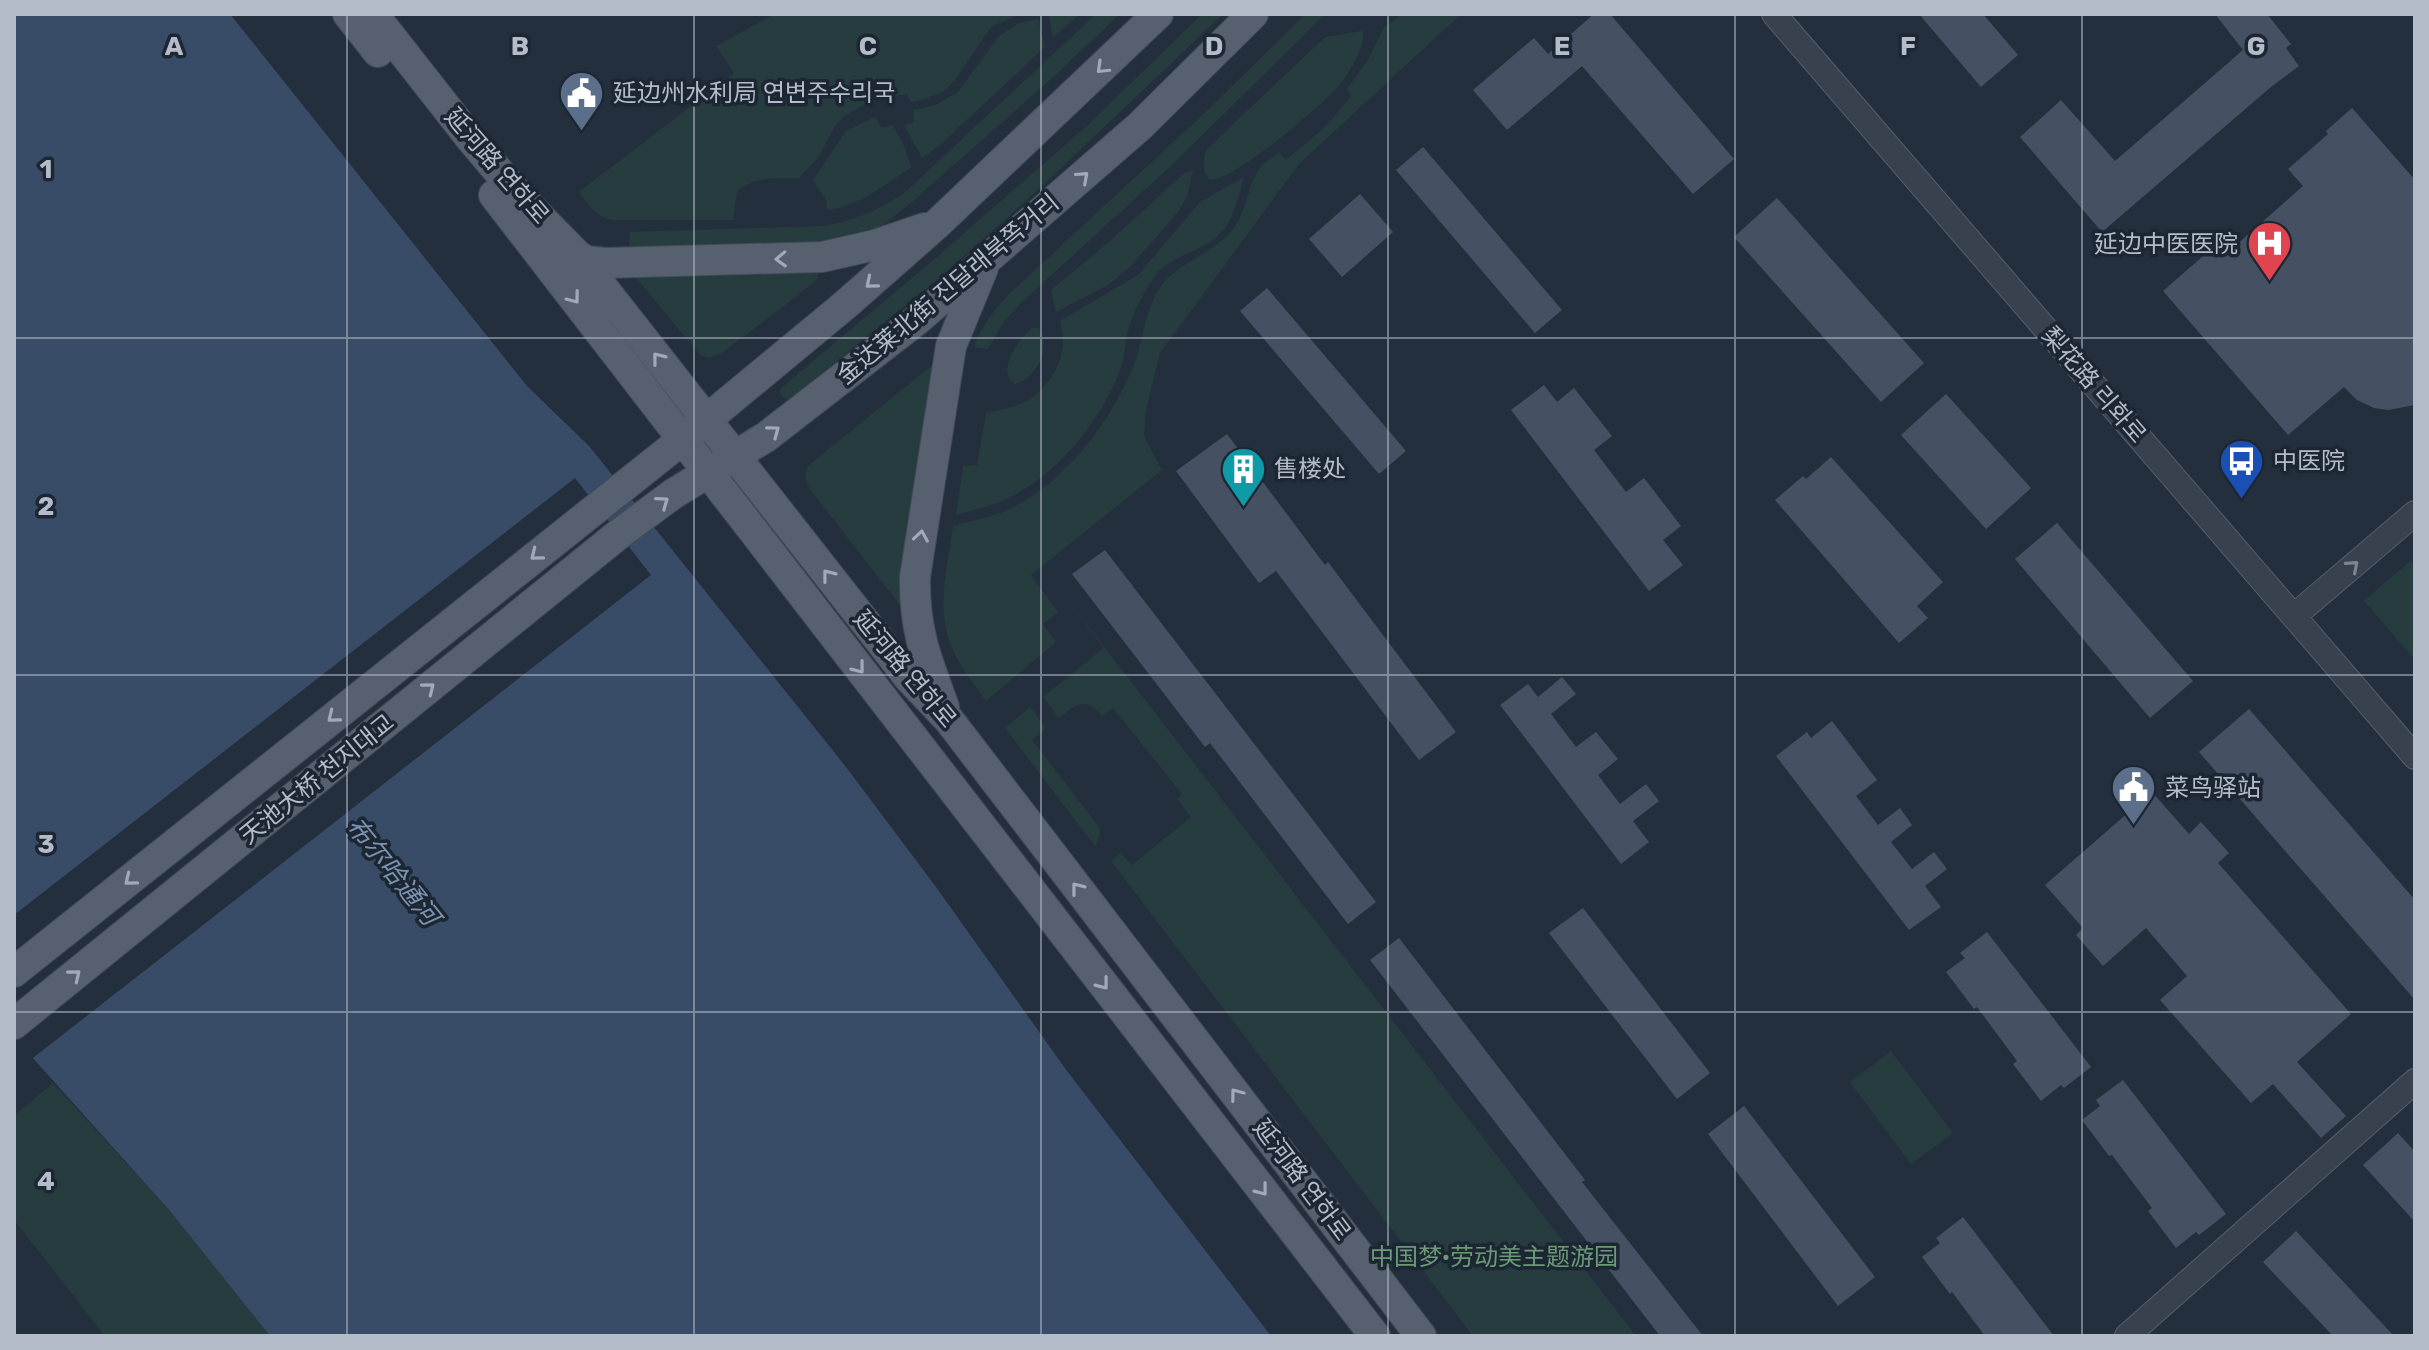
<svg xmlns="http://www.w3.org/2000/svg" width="2429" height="1350" viewBox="0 0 2429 1350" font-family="Rubik,'Noto Sans SC','Noto Sans KR',sans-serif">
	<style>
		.green { fill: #263c3f }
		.water { fill: #394c67 }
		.pier { fill: #242f3e }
		.building { fill: #455162 }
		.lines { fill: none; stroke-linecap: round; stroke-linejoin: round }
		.minor-casing { stroke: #565f6c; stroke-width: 26 }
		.major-casing { stroke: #414a57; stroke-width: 32 }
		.minor { stroke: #38414e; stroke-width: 24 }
		.major { stroke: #56606e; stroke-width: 30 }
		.oneway { stroke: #a1aab7 }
		.oneway2 { stroke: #7c8592 }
		.grid { fill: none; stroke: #b4bcc9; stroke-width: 2; stroke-opacity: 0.55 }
		.labels { text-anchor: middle; stroke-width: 7; stroke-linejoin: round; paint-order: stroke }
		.poi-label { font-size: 24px; fill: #b4bcc9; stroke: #1d2633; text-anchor: start }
		.street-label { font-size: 24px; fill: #b4bcc9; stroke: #1d2633 }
		.park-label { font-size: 24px; fill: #6b9a76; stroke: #1d2633 }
		.water-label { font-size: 26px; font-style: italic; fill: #7c92b1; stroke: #1d2633 }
		.grid-label { font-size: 26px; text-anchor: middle; font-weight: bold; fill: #b4bcc9; stroke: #1d2633; stroke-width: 7; stroke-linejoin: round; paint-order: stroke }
	</style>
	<rect width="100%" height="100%" fill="#242f3e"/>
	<!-- green -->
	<g class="green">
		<path d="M775 14H1020L991 27 955 80 944 91 923 100 911 102 907 94 873 100 844 116 835 126 818 158 799 178C776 178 757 176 737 191L733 220H613C596 217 588 205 579 192L734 73 716 46Z"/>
		<polygon points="1052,14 1079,14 1053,38 1049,16"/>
		<path d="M1096 14H1120L1051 79 913 201 876 231 821 243 629 248 630 232 821 226C852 222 877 211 904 193Z"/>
		<polygon points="1202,14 1223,14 1040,188 944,274 790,399 783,398 780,391 782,387 931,262 1088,125"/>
		<path d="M1305 14H1325L1171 166 1023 301 1003 323 988 349 974 347C982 324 995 309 1011 292L1209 109Z"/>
		<path d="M1403 14H1461L1299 164 1160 353 1146 410 1144 436 1162 470 1031 575 1058 612 1043 624 1056 642 986 701C973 683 958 664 950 643 936 606 948 564 953 526 970 521 989 518 1005 511 1063 486 1112 421 1134 364 1143 341 1144 316 1156 294 1172 263 1213 256 1234 228 1246 212 1247 190 1257 172 1261 164 1272 158 1279 152L1286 160 1324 128 1351 96 1347 89 1367 61 1384 27Z"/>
		<polygon points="1038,19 1045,47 940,145 922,158 904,125 914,122 913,110 935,105 957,93 999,36 1019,23"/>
		<path d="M1362 31 1364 35C1361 55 1348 75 1335 90 1317 109 1233 181 1210 180 1201 171 1203 161 1206 150L1325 37Z"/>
		<path d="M875 117 882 128 893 125 905 148 911 167C885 185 859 206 827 210L826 200 813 180 846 131Z"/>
		<polygon points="1193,170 1187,196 1179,211 1130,267 1108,285 1056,312 1051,290 1108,243 1184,173"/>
		<path d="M1244 177C1239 194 1235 214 1225 228 1208 252 1172 253 1155 276 1144 292 1133 312 1128 331 1125 343 1125 355 1121 367 1101 423 1053 481 997 503 984 508 969 511 956 515L963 466 977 465 986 413C998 410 1012 408 1023 403 1045 393 1064 364 1063 340 1063 334 1061 327 1060 321L1138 275 1200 202Z"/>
		<polygon points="819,273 818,279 789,302 722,353 709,358 700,355 634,275 663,277"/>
		<path d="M1032 328H1039C1052 348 1037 377 1015 384 995 371 1019 339 1032 328Z"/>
		<path d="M935 363 907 604 900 605 809 488C805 478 804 474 809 465Z"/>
		<polygon points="2410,561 2415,566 2415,660 2364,601"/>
		<path d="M1055 583 1636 1336H1473L1111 861 1121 853 1132 865 1191 817 1177 799 1182 794 1113 708 1102 716C1086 696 1076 704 1059 718L1043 697 1104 648Z"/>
		<polygon points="1030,707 1046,728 1032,740 1100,828 1100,836 1095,846 1005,728"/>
		<polygon points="1891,1051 1953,1133 1911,1164 1850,1082"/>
		<polygon points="53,1083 170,1211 270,1336 105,1336 14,1220 14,1116"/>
	</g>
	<!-- water -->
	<polygon class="water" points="14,14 230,14 527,386 589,446 846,767 936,887 1067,1071 1271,1336 270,1336 170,1211 14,1037"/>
	<!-- pier -->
	<polygon class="pier" points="575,478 651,575 29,1061 14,1043 14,915"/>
	<!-- building -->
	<g class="building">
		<polygon points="1594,14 1610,14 1734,159 1693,194 1582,66 1507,130 1473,90 1534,38 1548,54"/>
		<polygon points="1919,14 1983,14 2018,55 1981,87"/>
		<polygon points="2215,14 2267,14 2291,44 2286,48 2299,66 2271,87 2102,232 2020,137 2061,100 2115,161 2243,50"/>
		<polygon points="2352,108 2415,180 2415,405 2388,410 2374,408 2357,400 2344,387 2288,435 2163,291 2225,237 2234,247 2303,186 2288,169 2328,134 2326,131"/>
		<polygon points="1423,147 1562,310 1535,333 1396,170"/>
		<polygon points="1360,194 1393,232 1342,277 1309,239"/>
		<polygon points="1777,198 1924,363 1881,402 1734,237"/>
		<polygon points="1267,288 1406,451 1379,474 1240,311"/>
		<polygon points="1544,385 1557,402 1574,388 1612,436 1594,450 1626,492 1644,478 1681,526 1663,540 1683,565 1649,591 1511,410"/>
		<polygon points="1946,394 2031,488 1986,529 1901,435"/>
		<polygon points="1227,434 1325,565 1328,562 1456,732 1419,760 1276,571 1259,583 1176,471"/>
		<polygon points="1831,457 1943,582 1917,606 1928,618 1899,643 1775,500 1803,476 1806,479"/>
		<polygon points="2057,523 2193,681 2150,718 2015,559"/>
		<polygon points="1105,550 1376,902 1348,924 1210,743 1205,747 1072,574"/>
		<polygon points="1562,677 1576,694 1551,714 1576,747 1596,732 1618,759 1598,775 1620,804 1646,784 1659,801 1633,821 1649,842 1621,864 1500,705 1528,684 1538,697"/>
		<polygon points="2249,709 2415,900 2415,1000 2199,752"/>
		<polygon points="1832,721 1877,780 1856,796 1878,825 1900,808 1912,825 1891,842 1912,869 1934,852 1947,869 1925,886 1941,907 1909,930 1776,756 1807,732 1811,738"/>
		<polygon points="2152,792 2189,834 2201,822 2229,853 2218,863 2351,1014 2297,1062 2346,1116 2321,1138 2273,1084 2251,1103 2160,1000 2187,976 2146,928 2103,966 2076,935 2083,928 2045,885"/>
		<polygon points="1583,908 1710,1073 1677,1099 1549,933"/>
		<polygon points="1987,932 2091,1067 2064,1088 2061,1085 2041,1101 2013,1064 2017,1061 1977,1007 1974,1009 1946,972 1965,958 1960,953"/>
		<polygon points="1399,938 1585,1180 1582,1182 1703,1336 1660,1336 1370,960"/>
		<polygon points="2123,1080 2226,1214 2199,1235 2196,1232 2176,1248 2148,1211 2152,1208 2112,1155 2109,1156 2082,1120 2100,1106 2096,1100"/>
		<polygon points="1744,1106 1875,1277 1838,1306 1708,1134"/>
		<polygon points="2398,1133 2415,1152 2415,1222 2363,1165"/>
		<polygon points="1963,1217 2054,1336 1985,1336 1952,1292 1950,1294 1922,1257 1940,1243 1936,1238"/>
		<polygon points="2296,1231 2394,1336 2333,1336 2263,1262"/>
	</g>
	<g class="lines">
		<defs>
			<g id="minor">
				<polyline points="1774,14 2415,757"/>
				<polyline points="2294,616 2415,513"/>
				<polyline points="2127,1336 2415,1081"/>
			</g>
			<g id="major">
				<polyline points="348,14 378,52"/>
				<polyline points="373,14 471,139 521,198 578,256 909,678 949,720 1421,1336"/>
				<polyline points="494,195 1375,1336"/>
				<polyline points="578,256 587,261 605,263 822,257 875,245 925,228"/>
				<path d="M944 707C926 658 914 629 915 577L951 346 983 268"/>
				<polyline points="14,972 682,440 845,305 938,223 1158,14"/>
				<polyline points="14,1024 619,534 673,494 766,437 917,320 1140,126 1253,14"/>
			</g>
		</defs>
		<!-- minor casing -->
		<use href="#minor" class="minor-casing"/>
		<!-- major casing -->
		<use href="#major" class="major-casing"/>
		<!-- minor -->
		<use href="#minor" class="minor"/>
		<!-- major -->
		<use href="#major" class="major"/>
	</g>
	<!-- one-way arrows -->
	<defs><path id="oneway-chevron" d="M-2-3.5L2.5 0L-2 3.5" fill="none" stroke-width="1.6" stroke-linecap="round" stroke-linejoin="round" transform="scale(2)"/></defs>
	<g class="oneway">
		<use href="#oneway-chevron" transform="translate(1102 68) rotate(136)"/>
		<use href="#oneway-chevron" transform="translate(1083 177) rotate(-42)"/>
		<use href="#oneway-chevron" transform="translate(781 259) rotate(178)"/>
		<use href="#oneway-chevron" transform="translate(871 283) rotate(140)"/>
		<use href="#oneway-chevron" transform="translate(574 298) rotate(53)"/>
		<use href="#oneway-chevron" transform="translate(658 358) rotate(-128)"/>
		<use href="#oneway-chevron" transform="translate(774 431) rotate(-37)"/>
		<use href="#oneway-chevron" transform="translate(663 502) rotate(-36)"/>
		<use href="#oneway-chevron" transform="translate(921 536) rotate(-81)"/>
		<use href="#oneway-chevron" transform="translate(536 555) rotate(141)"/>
		<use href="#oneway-chevron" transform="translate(828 575) rotate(-128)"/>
		<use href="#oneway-chevron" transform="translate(859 668) rotate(52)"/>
		<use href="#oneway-chevron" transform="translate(429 688) rotate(-39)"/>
		<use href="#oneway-chevron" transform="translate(333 717) rotate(141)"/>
		<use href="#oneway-chevron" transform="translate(130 880) rotate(141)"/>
		<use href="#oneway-chevron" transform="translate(1077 888) rotate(-128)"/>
		<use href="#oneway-chevron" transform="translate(75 975) rotate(-39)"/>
		<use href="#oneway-chevron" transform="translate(1103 984) rotate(52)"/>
		<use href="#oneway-chevron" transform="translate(1236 1094) rotate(-127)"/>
		<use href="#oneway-chevron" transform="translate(1262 1190) rotate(52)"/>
	</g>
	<use class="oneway2" href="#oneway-chevron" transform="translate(2353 566) rotate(-41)"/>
	<!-- grid -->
	<path class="grid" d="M347 14V1336M694 14V1336M1041 14V1336M1388 14V1336M1735 14V1336M2082 14V1336M14 338H2415M14 675H2415M14 1012H2415"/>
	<!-- icons -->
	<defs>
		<symbol id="civic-pin" viewBox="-11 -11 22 30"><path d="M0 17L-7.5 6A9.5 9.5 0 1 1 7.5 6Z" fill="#5c6f8a" stroke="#1d2633"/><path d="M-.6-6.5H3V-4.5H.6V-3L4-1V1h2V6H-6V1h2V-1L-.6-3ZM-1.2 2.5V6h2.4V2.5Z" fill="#fff"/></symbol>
		<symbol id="hospital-pin" viewBox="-11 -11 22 30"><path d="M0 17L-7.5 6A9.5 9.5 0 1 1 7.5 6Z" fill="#e0444e" stroke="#1d2633"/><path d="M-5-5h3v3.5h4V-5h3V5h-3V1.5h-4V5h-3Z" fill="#fff"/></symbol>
		<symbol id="bus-pin" viewBox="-11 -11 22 30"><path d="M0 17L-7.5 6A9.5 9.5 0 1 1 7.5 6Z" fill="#1a4fb4" stroke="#1d2633"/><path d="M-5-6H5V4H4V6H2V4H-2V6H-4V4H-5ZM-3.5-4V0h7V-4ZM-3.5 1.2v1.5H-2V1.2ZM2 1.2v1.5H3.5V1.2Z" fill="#fff"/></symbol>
		<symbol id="building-pin" viewBox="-11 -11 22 30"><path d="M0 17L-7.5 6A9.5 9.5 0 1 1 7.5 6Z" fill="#0f9aa8" stroke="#1d2633"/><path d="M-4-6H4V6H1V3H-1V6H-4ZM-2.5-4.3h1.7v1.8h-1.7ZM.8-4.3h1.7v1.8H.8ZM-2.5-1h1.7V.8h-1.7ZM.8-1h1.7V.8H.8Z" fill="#fff"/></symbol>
	</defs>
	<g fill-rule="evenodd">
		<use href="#civic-pin" x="556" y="68" width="51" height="69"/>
		<use href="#hospital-pin" x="2244" y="218" width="51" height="69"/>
		<use href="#bus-pin" x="2216" y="436" width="51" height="69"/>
		<use href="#building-pin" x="1218" y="444" width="51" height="69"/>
		<use href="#civic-pin" x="2108" y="762" width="51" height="69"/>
	</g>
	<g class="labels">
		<!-- poi labels -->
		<g class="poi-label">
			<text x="613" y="101">延边州水利局 연변주수리국</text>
			<text x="2238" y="252" text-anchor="end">延边中医医院</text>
			<text x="2273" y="469">中医院</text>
			<text x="1274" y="477">售楼处</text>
			<text x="2165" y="796">菜鸟驿站</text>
		</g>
		<!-- street labels -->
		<g class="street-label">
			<text transform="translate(497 166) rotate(49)" y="8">延河路 연하로</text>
			<text transform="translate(948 289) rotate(-40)" y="8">金达莱北街 진달래북쪽거리</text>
			<text transform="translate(2094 385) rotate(49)" y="8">梨花路 리화로</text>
			<text transform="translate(905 669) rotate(50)" y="8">延河路 연하로</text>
			<text transform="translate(317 779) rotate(-39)" y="8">天池大桥 천지대교</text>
			<text transform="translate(1302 1180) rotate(53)" y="8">延河路 연하로</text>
		</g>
		<!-- park labels -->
		<g class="park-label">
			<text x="1494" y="1265">中国梦·劳动美主题游园</text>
		</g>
		<!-- water labels -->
		<g class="water-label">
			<text transform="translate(393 871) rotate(51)" y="9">布尔哈通河</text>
		</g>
	</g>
	<g class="grid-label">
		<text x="174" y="55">A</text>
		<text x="520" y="55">B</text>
		<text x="868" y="55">C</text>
		<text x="1214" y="55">D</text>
		<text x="1562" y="55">E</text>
		<text x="1908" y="55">F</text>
		<text x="2256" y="55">G</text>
		<text x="46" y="178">1</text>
		<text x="46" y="515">2</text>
		<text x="46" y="853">3</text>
		<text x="46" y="1190">4</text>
	</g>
	<!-- border -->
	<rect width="2429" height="1350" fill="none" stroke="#b4bcc9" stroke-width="32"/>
</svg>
